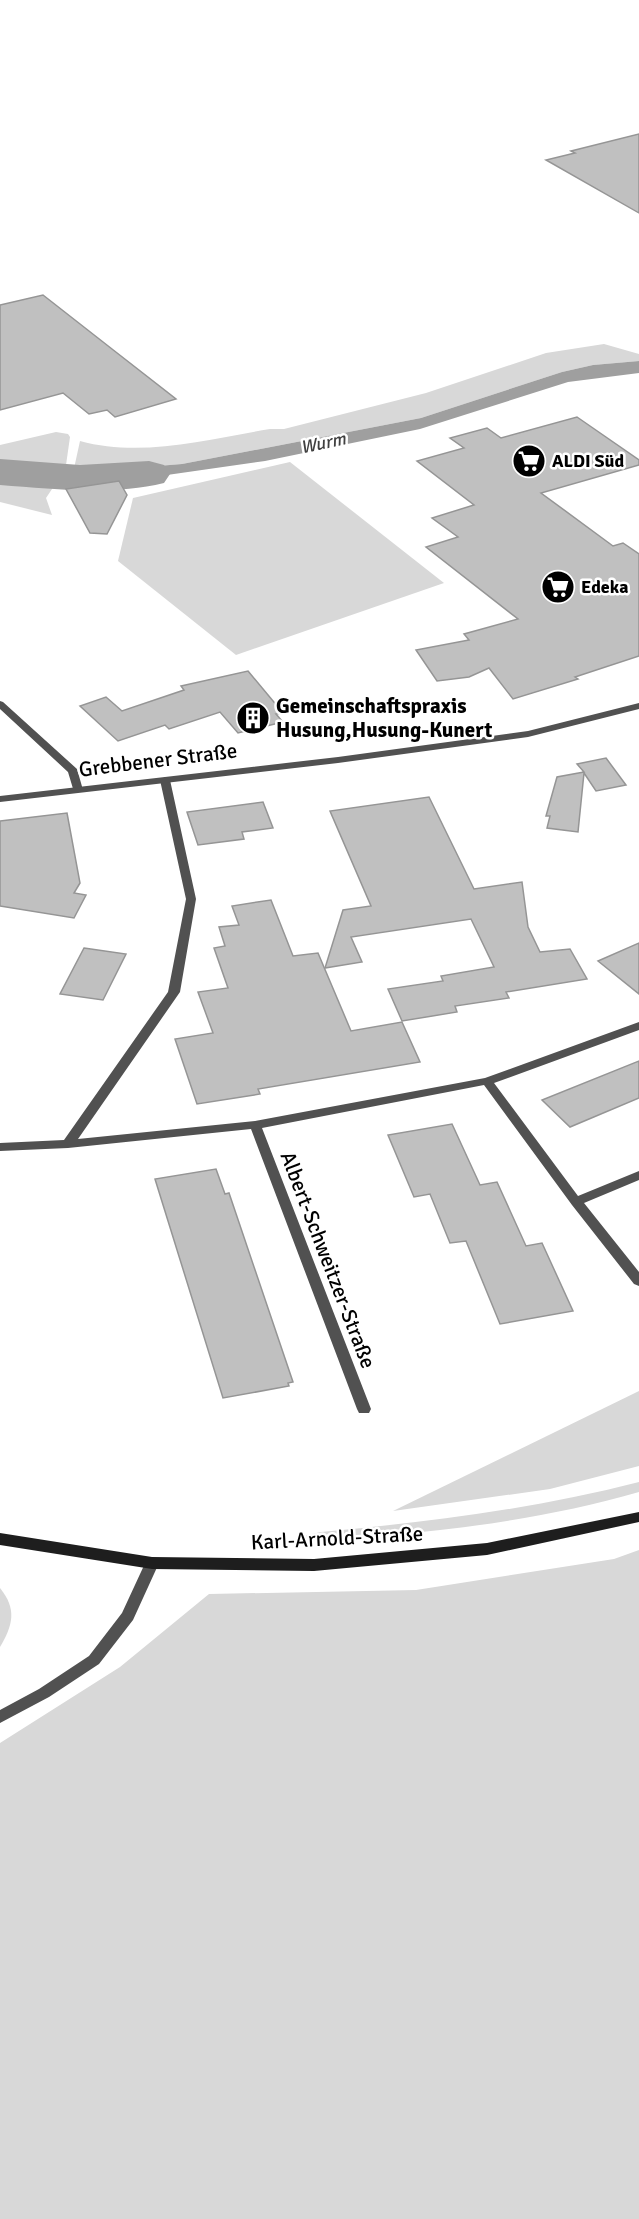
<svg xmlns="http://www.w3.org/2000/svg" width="639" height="2219" viewBox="0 0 639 2219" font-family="Signika,sans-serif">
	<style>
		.green { fill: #d8d8d8 }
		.water { fill: #9f9f9f }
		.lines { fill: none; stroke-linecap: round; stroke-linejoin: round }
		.river { fill: #9f9f9f; fill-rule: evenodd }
		.building { fill: #c0c0c0; stroke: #959595; stroke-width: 1.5 }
		.minor { fill: #515151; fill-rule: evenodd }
		.tertiary { fill: #515151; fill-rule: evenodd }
		.secondary { fill: #1e1e1e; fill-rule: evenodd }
		.labels { text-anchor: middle; stroke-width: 5; stroke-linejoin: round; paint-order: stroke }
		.far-water-label { font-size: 18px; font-style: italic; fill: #404040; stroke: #fff }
		.far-poi-label { font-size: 18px; font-weight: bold; fill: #000; stroke: #fff; text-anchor: start }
		.poi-label { font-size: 21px; font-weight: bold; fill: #000; stroke: #fff; text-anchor: start }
		.street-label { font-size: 21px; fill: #000; stroke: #fff }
	</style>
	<rect width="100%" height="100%" fill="#fff"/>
	<!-- green -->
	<g class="green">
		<path d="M604 344 639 354V361L593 365 562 372 421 418 182 464 73 473 80 441C142 458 209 439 270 429H284L426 393 546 353Z"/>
		<polygon points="56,432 68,434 70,437 65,472 19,470 0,466 0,445"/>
		<polygon points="290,462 444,583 236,655 118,561 133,498"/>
		<polygon points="0,477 56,483 46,498 52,515 0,502"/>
		<polygon points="639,1391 639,1466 550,1489 393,1511"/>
		<path d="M639 1482V1492C528 1524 414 1535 299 1541L307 1535 321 1532C428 1522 535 1509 639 1482Z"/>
		<polygon points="639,1550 639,2219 0,2219 0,1743 120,1667 209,1594 416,1590 614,1559"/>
		<path d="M0 1588C17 1609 13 1625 0 1647Z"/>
	</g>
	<!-- water -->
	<g class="water">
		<polygon points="639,361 639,373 568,382 420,429 265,461 160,476 64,484 73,473 182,464 421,418 562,372 593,365"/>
		<polygon points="0,466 19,470 65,472 56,483 0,477"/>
	</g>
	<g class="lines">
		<!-- river -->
		<path class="river" d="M0 459 80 465 149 461 164 465 170 474 164 483C111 496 54 489 0 485Z"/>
	</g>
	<!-- building -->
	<g class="building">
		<polygon points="639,134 639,213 546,160 575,153 571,151"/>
		<polygon points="43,295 112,349 176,399 115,417 107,410 89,414 63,393 0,410 0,305"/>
		<polygon points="577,417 639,460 639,465 541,493 613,546 623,543 639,554 639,656 575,677 578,679 513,699 489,668 469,677 437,681 416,650 469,640 464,634 518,619 426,547 458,537 432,518 474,505 417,461 464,448 450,438 487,428 501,438"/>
		<polygon points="119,481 127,495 107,534 90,533 66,489"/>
		<polygon points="248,671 283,713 276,714 283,722 238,733 220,712 169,729 165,725 118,741 80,706 106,697 122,711 184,690 181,686"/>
		<polygon points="606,758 626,785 596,791 584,773 578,832 547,828 550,816 546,816 557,777 584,772 577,764"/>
		<polygon points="429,797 474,889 522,882 528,927 540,952 570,949 587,979 506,992 509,998 455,1006 457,1012 402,1021 388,989 443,981 441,976 494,967 471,919 351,937 362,962 325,968 343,910 371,906 330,811"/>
		<polygon points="263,802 273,828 242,832 244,839 198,845 187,812"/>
		<polygon points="67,813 80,883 74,893 86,895 74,918 0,906 0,821"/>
		<polygon points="271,900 293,956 318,953 351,1031 402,1022 420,1062 258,1089 260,1094 197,1104 175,1039 213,1033 198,992 228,988 214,948 225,946 219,927 239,925 232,906"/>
		<polygon points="639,943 639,994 598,961"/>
		<polygon points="84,948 126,954 103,1000 60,994"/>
		<polygon points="639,1061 639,1098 570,1127 542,1100"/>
		<polygon points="452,1124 480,1185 497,1182 526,1246 542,1243 573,1311 500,1324 466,1241 450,1243 430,1194 414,1197 388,1135"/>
		<polygon points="216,1169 225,1194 229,1193 293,1382 288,1383 289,1386 223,1398 155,1179"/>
	</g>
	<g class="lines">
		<!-- minor -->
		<g class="minor">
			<polygon points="0,701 3,702 77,769 83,790 82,792 74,792 68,772 0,709"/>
			<polygon points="165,777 170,780 196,899 180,992 78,1139 255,1121 485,1078 639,1022 639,1030 494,1083 578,1196 639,1171 639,1180 584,1203 639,1272 639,1286 634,1284 572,1205 484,1085 262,1128 371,1409 369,1413 359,1413 357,1409 251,1129 68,1148 0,1151 0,1143 64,1140 168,992 186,899 160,780"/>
			<polygon points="152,1557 157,1559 159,1563 133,1620 99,1664 49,1697 0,1723 0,1710 39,1689 89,1656 122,1613 147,1559"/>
		</g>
		<!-- tertiary -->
		<polygon class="tertiary" points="639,703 639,709 528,737 338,763 0,802 0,796 338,757 528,731"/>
		<!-- secondary -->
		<polygon class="secondary" points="639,1512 639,1522 487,1555 314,1571 152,1569 0,1545 0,1533 152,1557 314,1559 487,1543"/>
	</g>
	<!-- icons -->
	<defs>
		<symbol id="supermarket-disc" viewBox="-11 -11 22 22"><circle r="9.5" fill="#000" stroke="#fff"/><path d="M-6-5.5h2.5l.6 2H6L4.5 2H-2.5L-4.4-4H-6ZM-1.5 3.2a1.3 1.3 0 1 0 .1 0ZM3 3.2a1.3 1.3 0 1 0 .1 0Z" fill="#fff"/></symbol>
		<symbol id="building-disc" viewBox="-11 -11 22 22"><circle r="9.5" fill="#000" stroke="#fff"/><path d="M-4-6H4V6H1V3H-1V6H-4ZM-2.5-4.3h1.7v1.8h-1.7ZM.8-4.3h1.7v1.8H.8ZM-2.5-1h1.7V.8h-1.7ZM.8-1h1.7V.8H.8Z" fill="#fff"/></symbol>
	</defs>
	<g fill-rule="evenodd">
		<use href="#supermarket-disc" x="510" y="442" width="38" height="38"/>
		<use href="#supermarket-disc" x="539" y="568" width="38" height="38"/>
		<use href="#building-disc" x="234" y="699" width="38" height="38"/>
	</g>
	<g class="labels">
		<!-- far-water labels -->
		<g class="far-water-label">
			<text transform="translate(323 443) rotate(-12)" y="6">Wurm</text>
		</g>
		<!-- far-poi labels -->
		<g class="far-poi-label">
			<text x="552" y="467">ALDI Süd</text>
			<text x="581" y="593">Edeka</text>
		</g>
		<!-- poi labels -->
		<g class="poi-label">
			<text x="276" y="713">Gemeinschaftspraxis<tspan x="276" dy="24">Husung,Husung-Kunert</tspan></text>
		</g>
		<!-- street labels -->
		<g class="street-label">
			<text transform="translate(158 760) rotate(-7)" y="7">Grebbener Straße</text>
			<text transform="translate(328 1260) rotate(69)" y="7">Albert-Schweitzer-Straße</text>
			<text transform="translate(337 1538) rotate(-3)" y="7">Karl-Arnold-Straße</text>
		</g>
	</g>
</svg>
